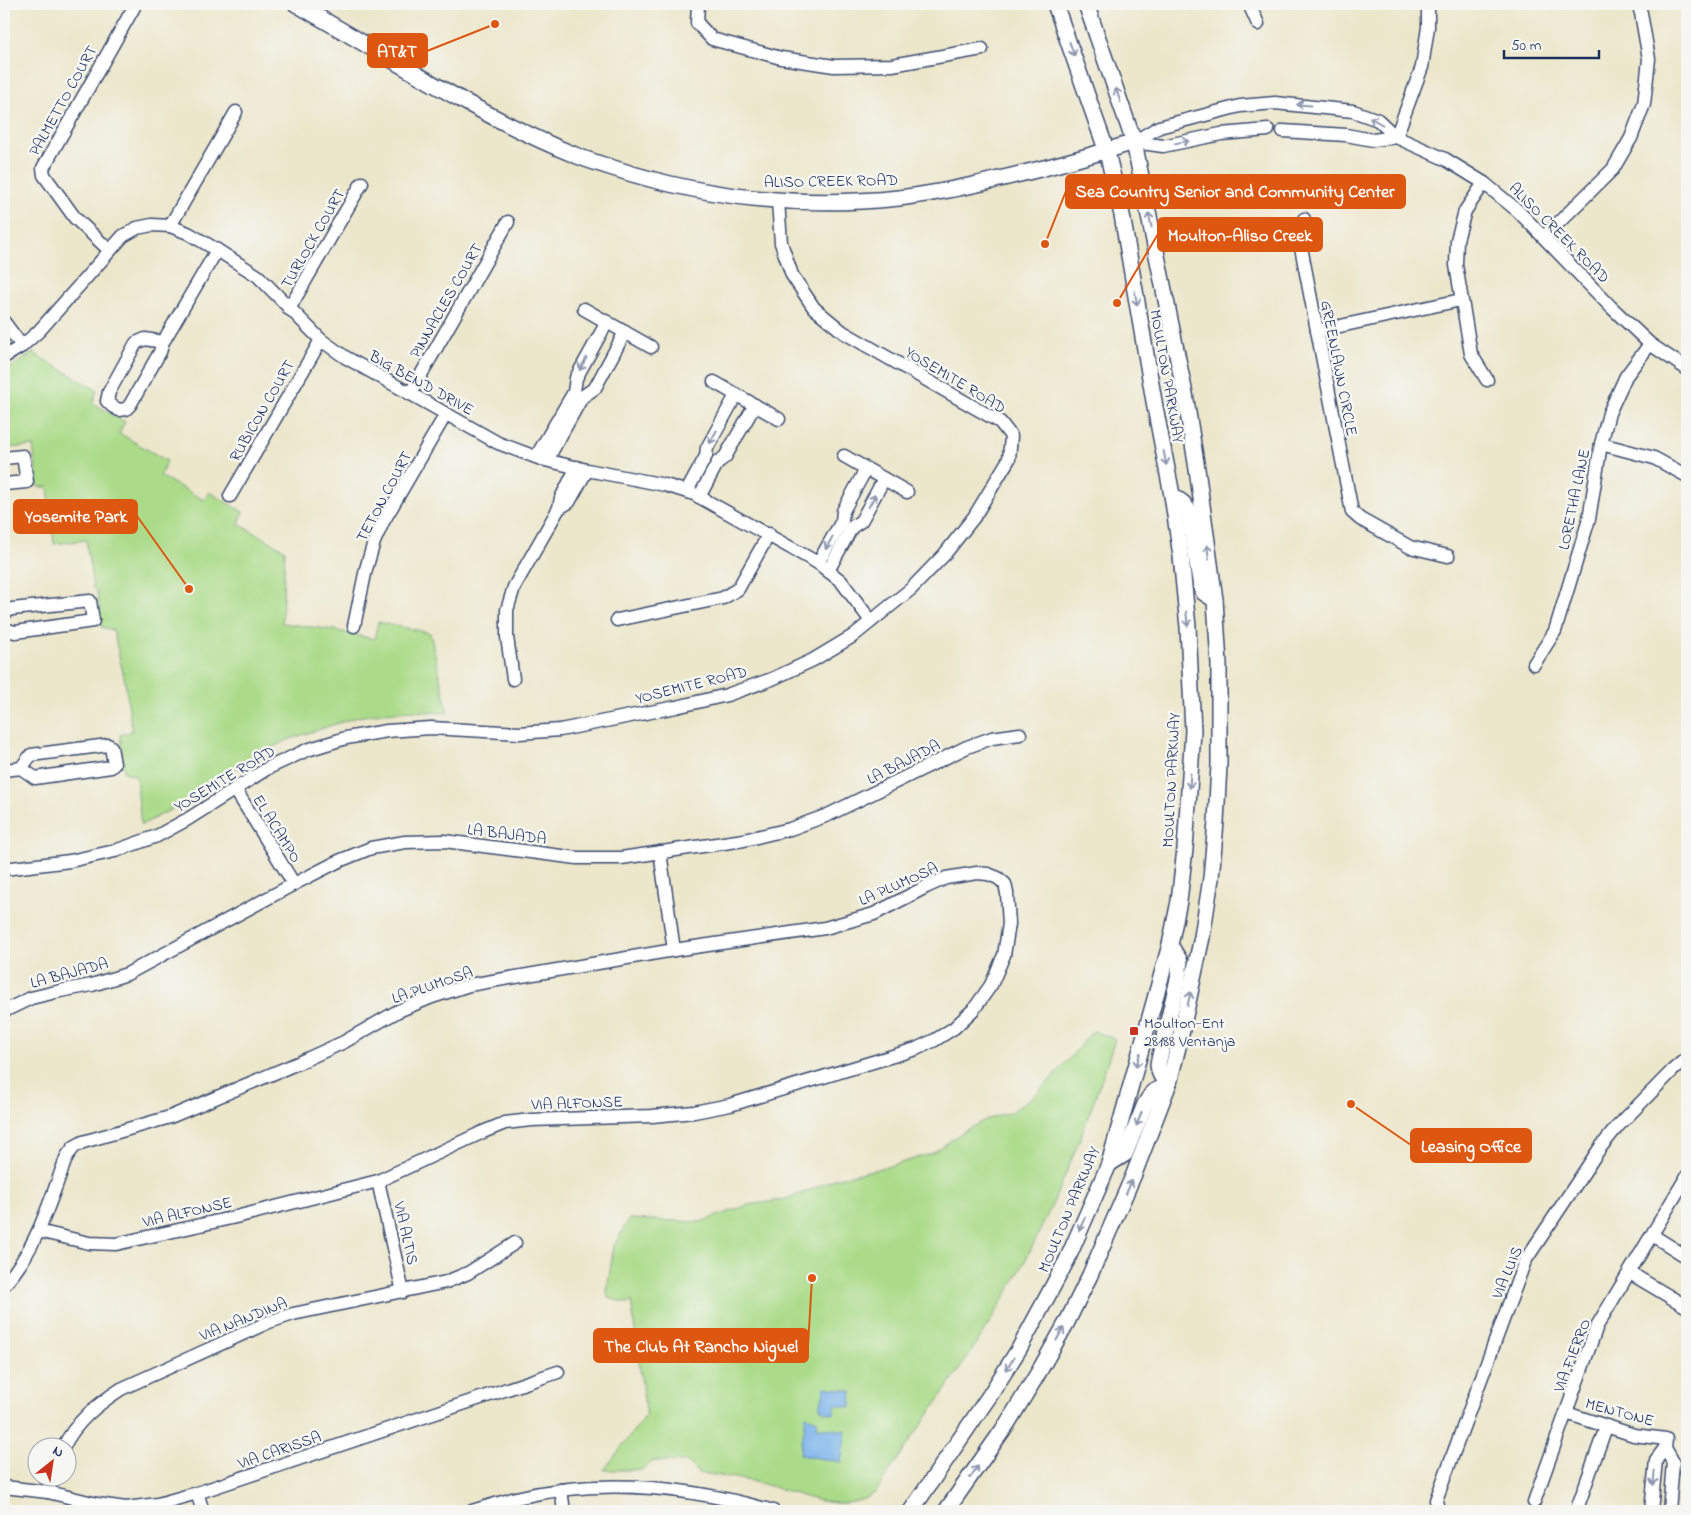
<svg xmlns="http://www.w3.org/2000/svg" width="1691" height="1515" viewBox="0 0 1691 1515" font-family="'Indie Flower',sans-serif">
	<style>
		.green { fill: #abdb89; stroke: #638574 }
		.water { fill: #7bb4eb; stroke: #4b72a4 }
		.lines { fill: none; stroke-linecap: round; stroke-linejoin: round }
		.minor-casing { stroke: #3a4a6e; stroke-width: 15 }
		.major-casing { stroke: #3a4a6e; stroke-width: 18 }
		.minor { stroke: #fff; stroke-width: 12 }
		.major { stroke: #fff; stroke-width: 15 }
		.oneway { stroke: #8d97ae }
		.poi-dot { fill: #c8321e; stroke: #f6f6f2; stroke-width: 2 }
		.labels { text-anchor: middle; stroke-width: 5; stroke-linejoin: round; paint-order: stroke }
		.street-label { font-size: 16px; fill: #1b2f5e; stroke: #f6f6f2 }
		.poi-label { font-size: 16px; fill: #1b2f5e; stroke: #f6f6f2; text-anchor: start }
		.leader { fill: none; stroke: #de5710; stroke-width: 2 }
		.callout-dot { fill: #de5710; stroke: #f6f6f2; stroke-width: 2 }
		.callout { fill: #de5710; stroke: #de5710; stroke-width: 2 }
		.callout-label { font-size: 18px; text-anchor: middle; font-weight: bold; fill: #fff }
	</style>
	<rect width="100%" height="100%" fill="#f6f6f2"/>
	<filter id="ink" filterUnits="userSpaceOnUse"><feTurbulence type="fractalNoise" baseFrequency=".02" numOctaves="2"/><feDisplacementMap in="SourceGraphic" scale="10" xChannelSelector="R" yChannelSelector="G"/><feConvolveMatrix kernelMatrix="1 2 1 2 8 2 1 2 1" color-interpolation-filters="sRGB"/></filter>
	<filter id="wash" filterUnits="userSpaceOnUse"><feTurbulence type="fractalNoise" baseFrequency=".0096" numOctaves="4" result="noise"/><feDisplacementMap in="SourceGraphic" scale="20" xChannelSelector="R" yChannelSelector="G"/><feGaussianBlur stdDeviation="1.12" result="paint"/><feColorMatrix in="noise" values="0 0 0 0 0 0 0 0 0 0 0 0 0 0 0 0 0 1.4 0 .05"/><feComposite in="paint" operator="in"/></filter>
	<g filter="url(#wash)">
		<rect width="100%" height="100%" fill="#ece6ca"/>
		<!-- green -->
		<g class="green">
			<polygon points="33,353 97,390 93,403 125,422 119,433 167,461 160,476 204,500 209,492 243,512 239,524 285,550 282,623 334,630 374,639 378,622 430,633 448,713 413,711 382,713 357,717 290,739 255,755 188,801 141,825 136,776 124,772 120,735 132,731 125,681 113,630 101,627 97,592 93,588 86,540 54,544 48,487 38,487 33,446 8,448 4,404 4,372"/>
			<path d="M1093 1031 1115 1039C1091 1114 1063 1187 1027 1257 985 1339 926 1416 875 1493 842 1515 806 1496 770 1486 746 1479 723 1476 698 1473L688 1462 652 1461 642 1470H604L646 1415 631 1300 628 1303 608 1298 607 1289 614 1246 629 1219 700 1222 748 1205 783 1200 813 1189 834 1179 890 1166 931 1154 964 1131 985 1120 1011 1112 1034 1096 1053 1077Z"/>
		</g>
		<!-- water -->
		<g class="water">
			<polygon points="825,1387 852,1391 851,1407 835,1405 834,1414 825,1412 820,1408"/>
			<polygon points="806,1416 815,1419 818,1421 817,1427 846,1431 841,1462 800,1455"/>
		</g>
	</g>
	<g filter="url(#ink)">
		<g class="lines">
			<defs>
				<g id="minor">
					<polyline points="698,4 697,23 712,39 781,58 834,66 892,65 982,49"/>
					<polyline points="1249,4 1258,24"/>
					<polyline points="1283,131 1346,135 1373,140 1396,137"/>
					<polyline points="1396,137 1422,67 1428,27 1428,4"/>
					<polyline points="1134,142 1159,127 1240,106 1275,103 1353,111 1378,120 1396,137 1445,159 1484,183 1518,211 1611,307 1650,344 1687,369"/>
					<polyline points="1134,142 1163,146 1221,134 1268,130"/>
					<polyline points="1484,183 1465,211 1457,240 1456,265 1471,354 1487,380"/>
					<polyline points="1304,219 1301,247 1352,512 1360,519 1410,547 1448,556"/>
					<polyline points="170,226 236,112"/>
					<polyline points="1544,237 1613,169 1631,138 1644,104 1649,59 1641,13 1638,4"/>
					<polyline points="109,250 75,218 44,175 43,168 134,7"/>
					<polyline points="289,309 362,183"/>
					<polyline points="584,309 651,347"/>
					<polyline points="4,322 22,346"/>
					<polyline points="1317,331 1461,300"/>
					<polyline points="163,342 145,339 136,343 109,392 107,401 112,406 119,410 126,409 130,405 160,352 163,342 217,250"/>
					<polyline points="4,357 22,346 39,331 123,236 137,228 152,225 170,226 188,233 217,250 258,276 321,340 345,357 498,443 541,459 587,470 665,485 694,494 818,563 841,581 871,621"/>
					<polyline points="714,382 779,419"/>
					<polyline points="410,394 508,222"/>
					<polyline points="1601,444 1654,458 1687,476"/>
					<polyline points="844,456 907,492"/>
					<polyline points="536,457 574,392 576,378 607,322"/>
					<polyline points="4,458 23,456 27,482 4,484"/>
					<polyline points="547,460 582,397 595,388 625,332"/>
					<polyline points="687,491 706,456 707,448 736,395"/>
					<polyline points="230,496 321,340"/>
					<polyline points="699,497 718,462 725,457 755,405"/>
					<polyline points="559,508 569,502 587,470"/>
					<polyline points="818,563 842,521 843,511 866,469"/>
					<polyline points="828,571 852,527 861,521 884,479"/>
					<polyline points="4,613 12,609 90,601 93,621 15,632 4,629"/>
					<polyline points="617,620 723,598 738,589 769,534"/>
					<polyline points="354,626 366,569 374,542 383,522 446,414"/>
					<polyline points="1534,664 1555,631 1589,519 1601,444 1609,413 1626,376 1650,344"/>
					<polyline points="513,679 507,637 507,610 514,587 559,508 561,498 577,467"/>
					<polyline points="4,770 21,768 35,778 111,767 114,764 111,747 108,745 31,755 21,768"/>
					<polyline points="235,789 294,884"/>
					<polyline points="660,852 674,950"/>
					<polyline points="4,869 70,861 115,851 157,836 188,819 268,768 307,750 346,738 387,731 431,728 519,733 560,730 676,707 727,695 772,679 813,660 853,636 911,589 944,555 974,517 1009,459 1011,436 1000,422 843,332 814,308 792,275 781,243 778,201"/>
					<polyline points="4,1011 31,998 60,991 92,985 127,974 294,884 339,861 371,848 405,842 444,841 577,858 621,858 744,840 790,829 828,815 967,747 992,738 1020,734"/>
					<polyline points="378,1181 403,1292"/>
					<polyline points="1652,1235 1687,1257"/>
					<polyline points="1630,1273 1687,1307"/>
					<path d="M4 1285C37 1249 50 1200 67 1156L74 1147 83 1142 170 1117 298 1063 344 1042 398 1011 432 997 469 985 674 950 825 928 874 914 926 887 946 878 977 873 988 874 998 878 1005 884 1007 893 1009 924 1004 955 991 985 974 1009 954 1028 935 1040 916 1049 730 1105 694 1112 652 1116 531 1120 505 1123 483 1132 378 1181 240 1216 116 1244 89 1243 38 1231"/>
					<polyline points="1566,1413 1634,1435 1666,1439 1665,1448 1656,1460 1651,1511"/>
					<path d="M63 1448C75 1422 98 1404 121 1389L269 1322 293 1314 446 1282 468 1273 515 1243"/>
					<polyline points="1665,1448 1673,1462 1669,1511"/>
					<polyline points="4,1487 48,1492 97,1504 126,1508 158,1504 197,1493 558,1372"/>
					<polyline points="561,1490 564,1511"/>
					<polyline points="48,1492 52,1478"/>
					<polyline points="197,1493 203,1511"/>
					<polyline points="1534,1502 1597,1326 1687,1176"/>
					<polyline points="1578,1506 1606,1427"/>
					<path d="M472 1511C487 1507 501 1502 516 1498 601 1477 691 1487 773 1511"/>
					<polyline points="1438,1511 1436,1500 1525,1261 1600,1148 1617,1127 1673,1070 1687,1058"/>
				</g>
				<g id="major">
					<path d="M296 4C388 56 477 115 575 155 587 160 600 164 613 168 705 198 803 208 899 198 948 192 996 180 1044 168 1074 160 1104 152 1134 142"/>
					<polyline points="1172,495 1183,503 1189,511 1201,587 1204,593 1215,600"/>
					<path d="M1109 1164 1125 1154 1145 1104 1153 1092 1169 1083C1161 1078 1159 1074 1158 1064L1178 979 1180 961 1170 945"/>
					<polyline points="911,1511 990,1395 1019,1349 1067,1260 1109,1164 1170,945 1179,901 1185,849 1193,731 1188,627 1181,556 1172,495 1155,407 1122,215 1107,152 1055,4"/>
					<polyline points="946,1511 1007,1424 1037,1375 1067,1322 1090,1275 1134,1174 1169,1083 1180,1039 1202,937 1211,878 1216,822 1219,765 1219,664 1215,600 1197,469 1185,394 1134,142 1086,4"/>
				</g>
			</defs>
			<!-- minor casing -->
			<use href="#minor" class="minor-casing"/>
			<!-- major casing -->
			<use href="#major" class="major-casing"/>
			<!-- minor -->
			<use href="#minor" class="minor"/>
			<!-- major -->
			<use href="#major" class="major"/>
		</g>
		<!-- one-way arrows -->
		<defs><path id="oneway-shaft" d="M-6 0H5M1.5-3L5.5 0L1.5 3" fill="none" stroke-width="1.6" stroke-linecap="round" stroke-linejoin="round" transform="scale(1.25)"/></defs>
		<g class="oneway">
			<use href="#oneway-shaft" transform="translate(1072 49) rotate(70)"/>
			<use href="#oneway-shaft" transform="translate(1118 95) rotate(-109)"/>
			<use href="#oneway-shaft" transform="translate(1304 105) rotate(-176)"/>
			<use href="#oneway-shaft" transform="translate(1376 121) rotate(-150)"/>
			<use href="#oneway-shaft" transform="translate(1182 142) rotate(-12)"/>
			<use href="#oneway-shaft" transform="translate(1150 220) rotate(-102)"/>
			<use href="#oneway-shaft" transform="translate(1136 298) rotate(80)"/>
			<use href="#oneway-shaft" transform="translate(583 364) rotate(119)"/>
			<use href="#oneway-shaft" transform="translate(713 437) rotate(119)"/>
			<use href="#oneway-shaft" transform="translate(1165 458) rotate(79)"/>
			<use href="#oneway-shaft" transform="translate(872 501) rotate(-61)"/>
			<use href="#oneway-shaft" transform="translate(829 543) rotate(119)"/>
			<use href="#oneway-shaft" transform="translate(1208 552) rotate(-98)"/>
			<use href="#oneway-shaft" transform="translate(1187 619) rotate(84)"/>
			<use href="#oneway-shaft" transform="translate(1190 781) rotate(93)"/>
			<use href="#oneway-shaft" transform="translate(1189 999) rotate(-77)"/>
			<use href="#oneway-shaft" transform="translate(1138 1060) rotate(106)"/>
			<use href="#oneway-shaft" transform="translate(1139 1119) rotate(111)"/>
			<use href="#oneway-shaft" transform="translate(1129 1187) rotate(-67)"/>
			<use href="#oneway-shaft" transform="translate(1082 1224) rotate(113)"/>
			<use href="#oneway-shaft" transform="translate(1060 1334) rotate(-61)"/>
			<use href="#oneway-shaft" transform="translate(1010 1364) rotate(122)"/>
			<use href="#oneway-shaft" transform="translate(974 1472) rotate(-55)"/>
			<use href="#oneway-shaft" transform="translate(1654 1478) rotate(95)"/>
		</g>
	</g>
	<!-- markers -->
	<rect class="poi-dot" x="1129" y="1026" width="10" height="10" rx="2.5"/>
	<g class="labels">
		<!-- street labels -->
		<g class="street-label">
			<text transform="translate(62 100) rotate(-61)" y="6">PALMETTO COURT</text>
			<text transform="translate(831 180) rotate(-1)" y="6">ALISO CREEK ROAD</text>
			<text transform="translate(1560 232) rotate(45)" y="6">ALISO CREEK ROAD</text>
			<text transform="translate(312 238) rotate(-60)" y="6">TURLOCK COURT</text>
			<text transform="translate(445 300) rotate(-60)" y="6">PINNACLES COURT</text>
			<text transform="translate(1340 368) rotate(79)" y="6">GREENLAWN CIRCLE</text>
			<text transform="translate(1168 376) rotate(80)" y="6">MOULTON PARKWAY</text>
			<text transform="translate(956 379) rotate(31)" y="6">YOSEMITE ROAD</text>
			<text transform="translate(422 382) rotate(29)" y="6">BIG BEND DRIVE</text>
			<text transform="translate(261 410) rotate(-60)" y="6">RUBICON COURT</text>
			<text transform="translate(383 496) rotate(-62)" y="6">TETON COURT</text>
			<text transform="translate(1573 499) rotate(-78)" y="6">LORETHA LANE</text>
			<text transform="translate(691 684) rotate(-14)" y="6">YOSEMITE ROAD</text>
			<text transform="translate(903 761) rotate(-27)" y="6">LA BAJADA</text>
			<text transform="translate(224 778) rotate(-31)" y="6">YOSEMITE ROAD</text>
			<text transform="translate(1170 780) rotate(-87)" y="6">MOULTON PARKWAY</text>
			<text transform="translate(278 828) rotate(58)" y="6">EL ACAMPO</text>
			<text transform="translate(507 833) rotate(7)" y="6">LA BAJADA</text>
			<text transform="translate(898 883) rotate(-24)" y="6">LA PLUMOSA</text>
			<text transform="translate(69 972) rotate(-15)" y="6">LA BAJADA</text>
			<text transform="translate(432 984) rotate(-19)" y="6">LA PLUMOSA</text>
			<text transform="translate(577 1102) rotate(-2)" y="6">VIA ALFONSE</text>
			<text transform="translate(1068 1209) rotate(-67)" y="6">MOULTON PARKWAY</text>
			<text transform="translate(187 1211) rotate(-13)" y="6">VIA ALFONSE</text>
			<text transform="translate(407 1233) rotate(77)" y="6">VIA ALTIS</text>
			<text transform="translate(1506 1272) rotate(-67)" y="6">VIA LUIS</text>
			<text transform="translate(243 1318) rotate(-22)" y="6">VIA NANDINA</text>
			<text transform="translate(1571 1355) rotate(-69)" y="6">VIA FIERRO</text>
			<text transform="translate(1620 1411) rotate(15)" y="6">MENTONE</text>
			<text transform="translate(279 1449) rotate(-19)" y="6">VIA CARISSA</text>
		</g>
		<!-- poi labels -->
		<g class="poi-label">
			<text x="1144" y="1028">Moulton-Ent<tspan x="1144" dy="18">28188 Ventanja</tspan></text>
		</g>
	</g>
	<!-- callouts -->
	<path class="leader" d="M495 24L427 51M1045 244L1066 191M1117 303L1158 234M189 589L137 516M1351 1104L1411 1145M812 1278L808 1346"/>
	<g class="callout-dot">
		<circle cx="495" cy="24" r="5"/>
		<circle cx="1045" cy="244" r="5"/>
		<circle cx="1117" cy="303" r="5"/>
		<circle cx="189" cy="589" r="5"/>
		<circle cx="1351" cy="1104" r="5"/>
		<circle cx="812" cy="1278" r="5"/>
	</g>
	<g class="callout">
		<rect x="368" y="34" width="59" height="33" rx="5"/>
		<rect x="1066" y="175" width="339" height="33" rx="5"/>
		<rect x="1158" y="218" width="164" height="33" rx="5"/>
		<rect x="14" y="500" width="123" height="33" rx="5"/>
		<rect x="1411" y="1129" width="120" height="33" rx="5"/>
		<rect x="594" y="1329" width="214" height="33" rx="5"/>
	</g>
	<g class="callout-label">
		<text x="397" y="57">AT&amp;T</text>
		<text x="1235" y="197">Sea Country Senior and Community Center</text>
		<text x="1240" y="241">Moulton-Aliso Creek</text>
		<text x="76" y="522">Yosemite Park</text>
		<text x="1471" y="1152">Leasing Office</text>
		<text x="701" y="1352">The Club At Rancho Niguel</text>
	</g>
	<!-- margin -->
	<rect width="1691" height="1515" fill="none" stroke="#f6f6f2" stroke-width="20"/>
	<!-- north arrow -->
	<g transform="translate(52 1462) rotate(30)"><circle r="24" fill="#f6f6f2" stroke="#9ea6b7"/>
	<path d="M0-4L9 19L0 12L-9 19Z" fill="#c8321e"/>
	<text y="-8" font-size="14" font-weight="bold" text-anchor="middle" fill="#1b2f5e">N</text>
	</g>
	<!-- scale -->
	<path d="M1504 50v8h95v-8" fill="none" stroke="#1b2f5e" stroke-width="2.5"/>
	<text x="1511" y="50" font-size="15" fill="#1b2f5e" stroke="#f6f6f2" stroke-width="4" paint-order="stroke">50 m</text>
</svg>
